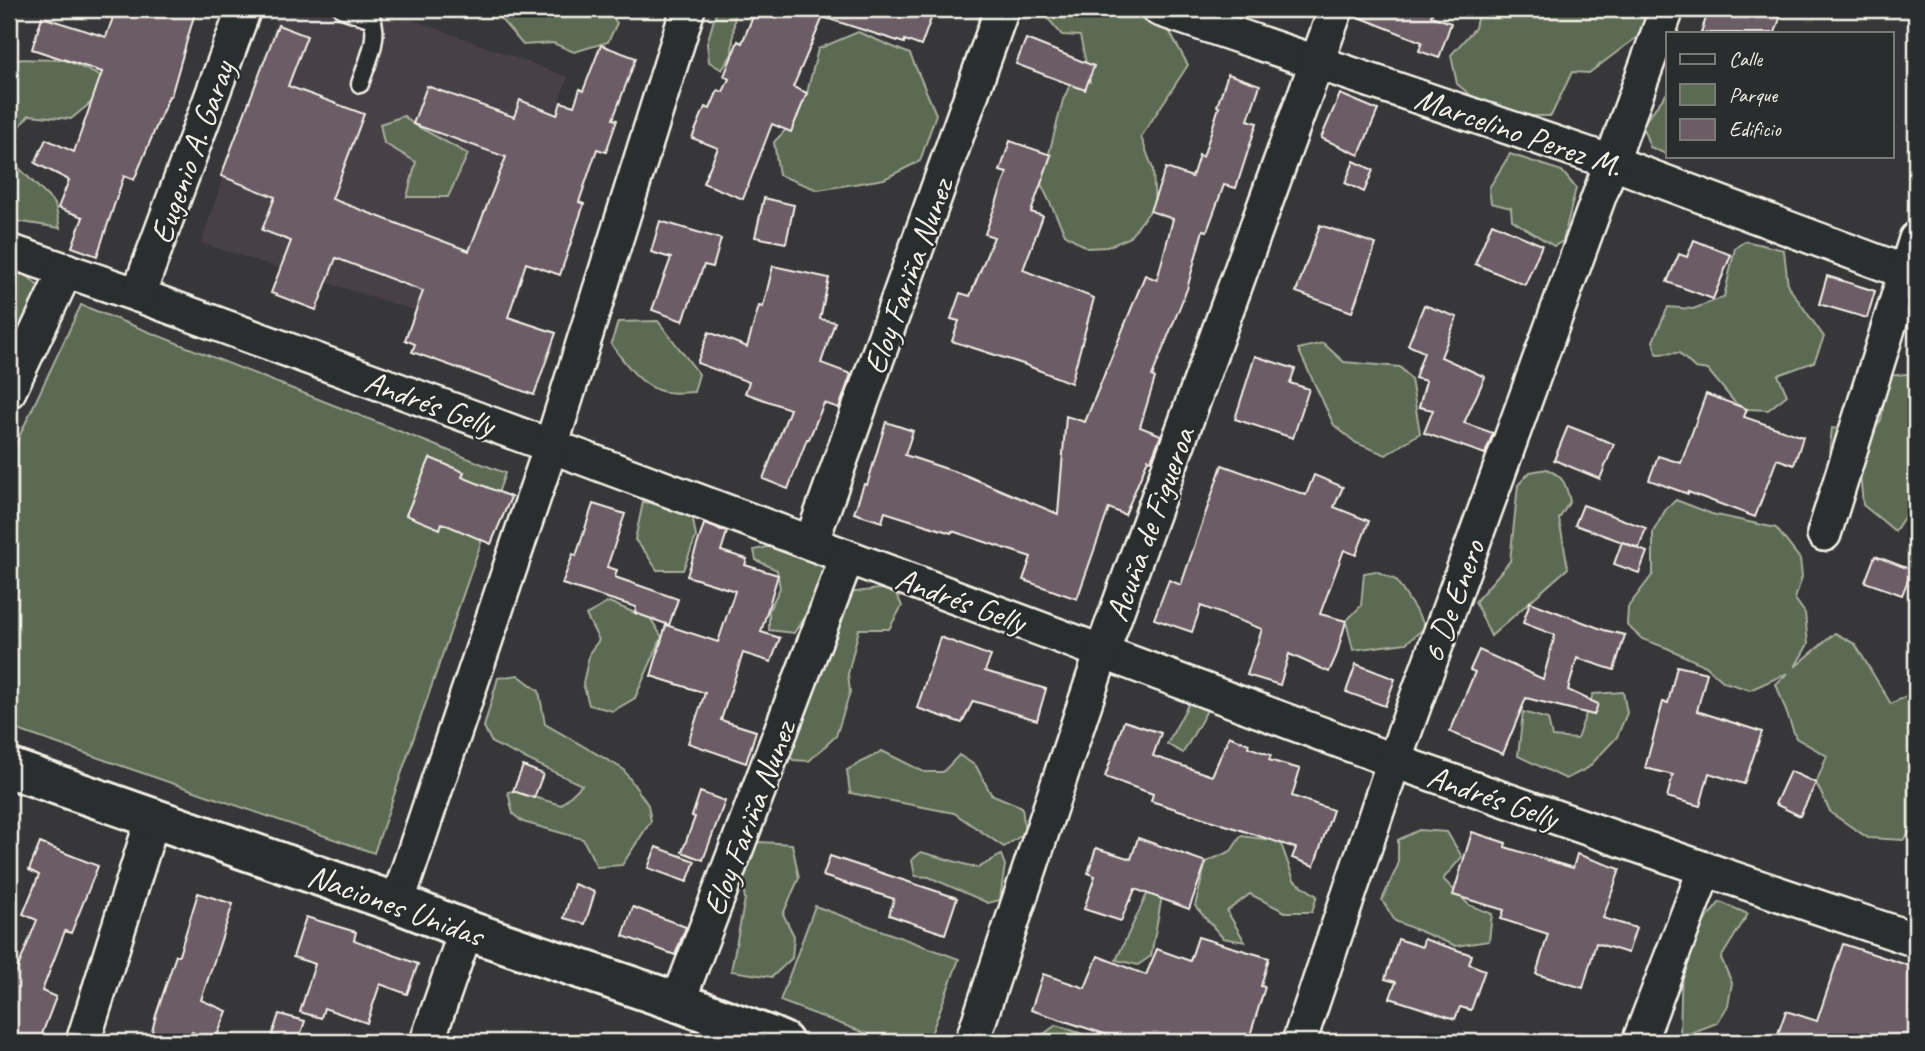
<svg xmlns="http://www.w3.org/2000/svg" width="1925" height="1051" viewBox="0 0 1925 1051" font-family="Caveat,sans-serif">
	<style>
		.built { fill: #474146 }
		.green { fill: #5b6a52; stroke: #a8ae9d; stroke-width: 2 }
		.building { fill: #6c5c66; stroke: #f4f1e8; stroke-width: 2 }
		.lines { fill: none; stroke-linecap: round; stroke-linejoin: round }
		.lane-casing { stroke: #f4f1e8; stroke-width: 21 }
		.street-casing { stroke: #f4f1e8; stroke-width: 38 }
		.secondary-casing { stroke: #f4f1e8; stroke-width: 44 }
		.lane { stroke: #2a2d2e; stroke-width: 16 }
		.street { stroke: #2a2d2e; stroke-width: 33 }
		.secondary { stroke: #2a2d2e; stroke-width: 38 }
		.labels { text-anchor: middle; stroke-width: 5; stroke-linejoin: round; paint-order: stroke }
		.street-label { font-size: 33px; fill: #f4f1e8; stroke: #2a2d2e }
	</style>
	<rect width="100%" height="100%" fill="#373639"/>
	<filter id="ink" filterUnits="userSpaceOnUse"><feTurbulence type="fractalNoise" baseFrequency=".0143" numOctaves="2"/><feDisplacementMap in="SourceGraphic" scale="14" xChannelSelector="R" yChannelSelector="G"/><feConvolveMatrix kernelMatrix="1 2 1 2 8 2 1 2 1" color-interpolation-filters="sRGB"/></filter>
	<g filter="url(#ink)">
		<!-- built -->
		<polygon class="built" points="280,9 384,9 568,77 473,329 201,243"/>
		<!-- green -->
		<g class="green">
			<polygon points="492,9 607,9 617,23 608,42 574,52 553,43 523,45"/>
			<polygon points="717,9 735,9 732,54 722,70 709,62 707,43"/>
			<polygon points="1040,9 1142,9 1167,27 1188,65 1141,137 1153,169 1155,209 1150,211 1129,238 1107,247 1087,248 1065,234 1041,184 1063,100 1070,85 1090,82 1080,36 1062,35"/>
			<polygon points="1479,9 1669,9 1669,13 1589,73 1572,72 1551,116 1496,116 1457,84 1451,55 1475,28"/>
			<polygon points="858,32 910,54 936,114 920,161 884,179 818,190 779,175 774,142 796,119 807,93 818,49"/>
			<polygon points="9,59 66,60 130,90 94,100 71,119 29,115 14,133 9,158"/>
			<polygon points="1668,92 1668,155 1650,147 1642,125"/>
			<polygon points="404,116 413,124 468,154 448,197 407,197 416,162 384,143 380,124"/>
			<polygon points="1510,154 1562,171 1576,188 1563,241 1554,246 1512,220 1511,208 1491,203 1489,188"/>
			<polygon points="9,158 55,204 60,228 16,221 9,217"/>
			<polygon points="1745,241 1784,250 1788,286 1824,337 1814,362 1778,375 1787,395 1768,410 1747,409 1736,404 1708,370 1695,368 1679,353 1657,354 1653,341 1668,307 1693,309 1724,297 1735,248"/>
			<polygon points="9,266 27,275 45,293 9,353"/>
			<polygon points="81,305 505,473 374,853 9,727 9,458"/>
			<path d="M658 321 699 374 694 392C685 392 674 394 665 392 642 388 624 362 611 344L618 322Z"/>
			<polygon points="1323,343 1344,362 1400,367 1411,379 1420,433 1386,455 1356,443 1334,425 1298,349"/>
			<polygon points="1916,373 1916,506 1912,505 1895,531 1863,505 1860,473 1829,455 1832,428 1871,433 1881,420 1888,376"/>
			<path d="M1547 469C1565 478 1565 483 1570 501L1559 519 1568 568 1491 636 1475 602 1510 561 1518 485 1530 472Z"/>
			<polygon points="1676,500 1712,514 1776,528 1800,559 1802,577 1795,599 1805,613 1808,644 1795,667 1835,633 1855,644 1891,704 1916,691 1916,825 1903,840 1868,838 1831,813 1816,783 1827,756 1796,738 1776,684 1788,673 1750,690 1724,682 1706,666 1667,648 1642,639 1627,625 1628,607 1653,574 1653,532 1666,509"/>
			<polygon points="643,502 691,508 696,537 683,570 657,570 646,553 635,540"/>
			<polygon points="798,540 827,572 829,578 794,633 769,630 769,610 780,588 777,570 756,560 754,550"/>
			<polygon points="1376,571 1396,580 1426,627 1406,643 1353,650 1346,621 1361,606 1364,573"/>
			<polygon points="893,587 902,606 889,629 859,629 848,674 850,692 836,736 809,761 793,760 775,734 849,593"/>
			<polygon points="609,602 635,613 649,616 662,637 635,698 613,711 589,705 583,683 590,652 599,640 586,615"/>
			<polygon points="518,675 539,691 545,724 623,769 648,805 651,821 622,865 597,867 583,839 523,822 513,814 508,792 513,791 561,805 582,785 492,743 484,727 498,678"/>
			<polygon points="1623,692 1627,713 1617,737 1588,768 1566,779 1518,756 1523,712 1548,719 1552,737 1577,739 1593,694"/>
			<polygon points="1191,699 1210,705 1183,753 1167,744"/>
			<polygon points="882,751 924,772 943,772 959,755 976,766 991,794 1022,807 1025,833 1004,847 954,813 850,793 847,770"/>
			<polygon points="1419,830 1447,832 1462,857 1443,879 1469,905 1492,914 1489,941 1456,946 1395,921 1382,900 1398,865 1398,840"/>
			<polygon points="1241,836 1280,841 1294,880 1317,896 1312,912 1285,912 1250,894 1227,911 1245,942 1223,938 1195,906 1206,862 1231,851"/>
			<polygon points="759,842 792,844 799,878 783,914 794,936 792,958 772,977 731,971 745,899 742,878 749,848"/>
			<polygon points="921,852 978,868 1001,855 1005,865 1000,900 988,903 929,877 915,876 912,860"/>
			<polygon points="1148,892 1162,896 1151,956 1138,965 1116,960"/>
			<polygon points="1720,902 1748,914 1721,958 1732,983 1728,1006 1717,1023 1680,1037 1682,959 1691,937"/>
			<polygon points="815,906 959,959 928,1042 889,1042 780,1001"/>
			<polygon points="1056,1025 1106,1042 1041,1042 1041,1036"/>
		</g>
		<!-- building -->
		<g class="building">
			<polygon points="116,9 196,9 171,96 169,96 134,180 124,176 97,256 72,247 83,217 58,208 69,180 35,163 46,139 74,152 102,72 32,49 42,17 106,37"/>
			<polygon points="756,9 921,9 933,13 921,46 905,40 904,43 823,17 793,87 807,93 791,132 772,124 743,199 703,183 718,148 692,138 705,107 710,109 718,90 723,92 729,79 724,76 738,41 742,43"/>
			<polygon points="1355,9 1434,9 1431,16 1451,23 1439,58 1419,51 1422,42 1354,15"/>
			<polygon points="1709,9 1783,9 1775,33 1701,33"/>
			<polygon points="278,25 307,36 288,86 364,114 332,199 469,251 506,157 413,124 427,86 514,117 520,100 557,115 561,102 574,106 580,89 583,91 601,45 636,58 613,119 617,120 606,152 597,149 579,202 584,204 560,275 526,263 508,317 556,333 534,395 412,352 415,344 405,340 423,291 336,258 316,310 271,293 291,241 262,230 275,197 221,176"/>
			<polygon points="1026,39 1094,66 1085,90 1016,64"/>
			<polygon points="1228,74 1260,85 1248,120 1257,123 1236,188 1224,185 1207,231 1203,230 1187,289 1152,376 1155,378 1140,427 1161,435 1151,460 1148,459 1125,515 1109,508 1077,599 1023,580 1031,557 952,531 951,533 885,512 882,522 854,513 864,484 867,485 886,422 913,431 905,455 965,475 1058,514 1066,416 1085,422 1145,275 1157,280 1173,219 1150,211 1166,168 1192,177 1199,155 1203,157 1219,107 1217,106"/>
			<polygon points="1340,94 1378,110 1359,155 1321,138"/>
			<polygon points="1010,141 1051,155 1031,212 1043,216 1023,270 1094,298 1071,383 1023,364 952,341 959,321 951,319 960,293 970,296 994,237 985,234 1007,173 1000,171"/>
			<polygon points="1354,161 1373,170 1364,192 1345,183"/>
			<polygon points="764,198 794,205 786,243 755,237"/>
			<polygon points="660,221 721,239 713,267 704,265 683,321 652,310 671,258 651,252"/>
			<polygon points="1492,223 1542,245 1525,285 1475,264"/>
			<polygon points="1320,225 1376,244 1352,312 1296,292"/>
			<polygon points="1694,240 1731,255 1713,299 1667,282 1679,254 1687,257"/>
			<polygon points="773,266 829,278 820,319 835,322 821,363 851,374 839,408 824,403 809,439 807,439 788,489 763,479 790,409 745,393 749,382 697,363 709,332 747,347 759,306 763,307"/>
			<polygon points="1827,276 1875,291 1867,318 1819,304"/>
			<polygon points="1424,305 1457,317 1441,357 1485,377 1464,423 1493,433 1485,454 1424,433 1433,410 1419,407 1426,381 1415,378 1424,352 1408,345"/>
			<polygon points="1255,356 1295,369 1290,383 1309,389 1293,438 1235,419"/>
			<polygon points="1706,394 1747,409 1744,417 1803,437 1794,465 1777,459 1755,517 1688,492 1688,494 1649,480 1658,456 1681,463"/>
			<polygon points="1568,426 1614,444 1600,479 1554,460"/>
			<polygon points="430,458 464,472 462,477 511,497 491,544 442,523 440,529 406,515"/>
			<polygon points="1222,465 1306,495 1314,475 1343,487 1334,507 1369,521 1356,555 1344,550 1320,614 1346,621 1337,654 1329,672 1289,654 1280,685 1247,675 1262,629 1201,606 1192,632 1154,619 1169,580 1181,585"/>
			<polygon points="593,504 625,514 607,567 617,570 615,577 678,599 669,625 635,613 636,607 562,584 573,554 576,556"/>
			<polygon points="1583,505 1646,528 1639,548 1575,525"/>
			<polygon points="704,524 727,532 721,551 747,559 745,565 778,575 761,632 780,638 771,662 743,653 721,720 756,731 746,763 688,743 705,693 651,676 666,625 718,642 735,591 687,576"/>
			<polygon points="1622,542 1647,552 1639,573 1614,564"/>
			<polygon points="1875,556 1912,570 1902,595 1865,582"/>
			<polygon points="1530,602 1604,630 1625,635 1614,670 1577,658 1568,690 1598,704 1594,715 1526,698 1503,754 1450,732 1475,672 1470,670 1479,650 1543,679 1555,635 1523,623"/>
			<polygon points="940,637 991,656 985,671 1046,689 1037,720 973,701 962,723 917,708"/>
			<polygon points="1356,664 1395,679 1385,706 1346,692"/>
			<polygon points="1677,666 1707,673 1697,711 1762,732 1744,784 1709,773 1700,806 1667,797 1673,775 1645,768 1663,702 1668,703"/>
			<polygon points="1124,721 1161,733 1153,756 1212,776 1229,736 1249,744 1248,747 1271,755 1269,760 1300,769 1292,796 1333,810 1314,866 1292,858 1296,848 1151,801 1153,794 1105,777"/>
			<polygon points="523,766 543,774 534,798 513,791"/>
			<polygon points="1790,771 1816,783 1800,816 1775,804"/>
			<polygon points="700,792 725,801 703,860 682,852 695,817 692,816"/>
			<polygon points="1472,832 1506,843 1505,847 1573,868 1577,854 1620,869 1603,918 1636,928 1628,953 1596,943 1583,988 1536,974 1548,934 1501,919 1504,910 1453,895"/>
			<polygon points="1138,838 1206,862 1189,909 1135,889 1130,901 1129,901 1121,921 1084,909 1095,876 1088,873 1096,848 1131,859"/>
			<polygon points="40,843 98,866 71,933 65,931 42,991 56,997 39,1042 9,1042 9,990 37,920 23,914 39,875 29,870"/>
			<polygon points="656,847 695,861 687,882 648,868"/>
			<polygon points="830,856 957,898 945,934 889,915 894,899 823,876"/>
			<polygon points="574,884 595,892 585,924 564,918"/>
			<polygon points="198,893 233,904 201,1000 227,1011 215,1041 192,1032 189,1042 173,1042 151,1036 156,1015 176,955 179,955"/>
			<polygon points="633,907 686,927 675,955 623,936"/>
			<polygon points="306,917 356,932 354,940 418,964 407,994 380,984 367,1023 324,1008 321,1018 300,1012 315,964 293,957"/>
			<polygon points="1198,937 1269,958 1261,986 1265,987 1248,1042 1129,1042 1031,1010 1043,974 1085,988 1098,956 1146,975 1157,949 1190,961"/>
			<polygon points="1398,939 1422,947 1424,939 1472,955 1469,964 1485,970 1471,1010 1460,1007 1455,1019 1390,998 1396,982 1385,979"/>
			<polygon points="1843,944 1916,968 1916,1042 1775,1042 1786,1011 1817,1021"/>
			<polygon points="279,1014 305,1021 298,1042 272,1035"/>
		</g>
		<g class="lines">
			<defs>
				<path id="lane" d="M342 9 372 19C380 38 366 65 360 84"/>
				<g id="street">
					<polyline points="1159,9 1611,162 1916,276"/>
					<polyline points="9,251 138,295 551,446 1394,761 1705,869 1916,940"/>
					<polyline points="138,295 244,9"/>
					<polyline points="9,391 66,270"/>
					<polyline points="1824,534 1916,239"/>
					<polyline points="811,543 1002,9"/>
					<polyline points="397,903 551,446 688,9"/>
					<polyline points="678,1002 847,557"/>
					<polyline points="83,1042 153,818"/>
					<polyline points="427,1042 466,930"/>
					<polyline points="972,1042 1102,652 1336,9"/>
					<polyline points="1299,1042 1394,761 1667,9"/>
					<polyline points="1639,1042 1705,869"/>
				</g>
				<polyline id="secondary" points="9,768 397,903 466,930 678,1002 767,1035 783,1042"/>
			</defs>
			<!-- lane casing -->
			<use href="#lane" class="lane-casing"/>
			<!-- street casing -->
			<use href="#street" class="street-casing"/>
			<!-- secondary casing -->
			<use href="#secondary" class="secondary-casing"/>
			<!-- lane -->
			<use href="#lane" class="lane"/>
			<!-- street -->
			<use href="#street" class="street"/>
			<!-- secondary -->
			<use href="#secondary" class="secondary"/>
		</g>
	</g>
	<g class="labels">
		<!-- street labels -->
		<g class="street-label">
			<text transform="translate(1519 131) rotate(19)" y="12">Marcelino Perez M.</text>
			<text transform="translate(191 152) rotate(-70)" y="12">Eugenio A. Garay</text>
			<text transform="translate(907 276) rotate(-70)" y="12">Eloy Fariña Nunez</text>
			<text transform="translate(430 402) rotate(20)" y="12">Andrés Gelly</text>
			<text transform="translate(1149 524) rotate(-70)" y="12">Acuña de Figueroa</text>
			<text transform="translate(961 599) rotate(20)" y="12">Andrés Gelly</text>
			<text transform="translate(1452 601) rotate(-70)" y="12">6 De Enero</text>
			<text transform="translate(1493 796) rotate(19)" y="12">Andrés Gelly</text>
			<text transform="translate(748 818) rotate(-69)" y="12">Eloy Fariña Nunez</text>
			<text transform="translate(396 904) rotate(20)" y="12">Naciones Unidas</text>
		</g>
	</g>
	<!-- margin -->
	<rect width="1925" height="1051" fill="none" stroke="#2a2d2e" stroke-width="35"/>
	<rect x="18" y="18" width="1890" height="1016" fill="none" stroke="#f4f1e8" stroke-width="2.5" filter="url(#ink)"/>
	<!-- legend -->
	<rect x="1666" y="32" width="228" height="126" fill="#2a2d2e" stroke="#7b7b78" stroke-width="2"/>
	<rect x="1680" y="54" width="35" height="10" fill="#2a2d2e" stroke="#7b7b78" stroke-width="2"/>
	<text x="1729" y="66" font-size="21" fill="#f4f1e8">Calle</text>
	<rect x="1680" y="84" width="35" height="21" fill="#5b6a52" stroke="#7b7b78" stroke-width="2"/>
	<text x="1729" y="102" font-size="21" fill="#f4f1e8">Parque</text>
	<rect x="1680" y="119" width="35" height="21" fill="#6c5c66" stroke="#7b7b78" stroke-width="2"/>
	<text x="1729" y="136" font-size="21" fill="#f4f1e8">Edificio</text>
</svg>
